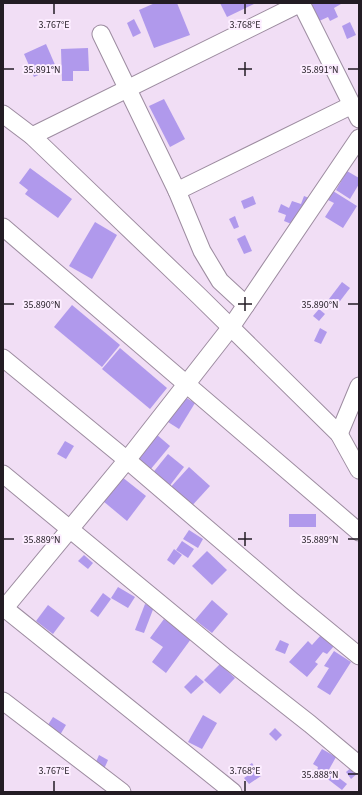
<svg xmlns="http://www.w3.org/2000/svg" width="362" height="795" viewBox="0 0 362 795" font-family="'Source Sans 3',sans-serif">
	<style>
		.building { fill: #b099ec }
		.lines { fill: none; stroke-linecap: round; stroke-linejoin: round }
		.minor-casing { stroke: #9d8ca0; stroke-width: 19 }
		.minor { stroke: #fff; stroke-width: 17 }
		.ticks { fill: none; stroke: #231c24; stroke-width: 1.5 }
		.ticks-label { font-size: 10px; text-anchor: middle; fill: #231c24; stroke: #fcedff; stroke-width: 4; stroke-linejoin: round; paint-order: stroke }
	</style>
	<rect width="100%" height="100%" fill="#f1def5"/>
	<!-- building -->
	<g class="building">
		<polygon points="155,3 177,3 190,35 154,48 139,10"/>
		<polygon points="220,3 256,3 227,17"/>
		<polygon points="315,3 341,3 341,4 334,8 338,17 330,21 328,17 317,22 309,6"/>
		<polygon points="134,19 141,33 133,37 127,23"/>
		<polygon points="350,22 356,35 347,39 342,26"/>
		<polygon points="46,44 56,67 34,77 24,54"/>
		<polygon points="88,48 89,71 73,71 73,81 62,81 61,49"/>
		<polygon points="164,99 185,139 170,147 149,106"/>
		<polygon points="30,168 72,199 58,218 25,194 28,190 19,183"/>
		<polygon points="347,171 359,178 359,184 350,199 336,190"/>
		<polygon points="333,191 357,206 343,228 325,217 334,203 328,200"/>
		<polygon points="253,196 256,204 244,209 241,201"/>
		<polygon points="304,196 309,198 299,227 284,221 286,215 278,212 281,204 289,208 292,201 301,204"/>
		<polygon points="235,216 239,227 234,229 229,219"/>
		<polygon points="95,222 117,235 92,279 69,266"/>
		<polygon points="245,235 252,251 244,254 237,239"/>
		<polygon points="342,282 350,288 337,305 329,299"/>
		<polygon points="72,305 120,345 102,367 54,327"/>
		<polygon points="319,309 325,314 319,321 313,316"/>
		<polygon points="320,328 327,332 321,344 314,341"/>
		<polygon points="120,348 167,388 150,409 102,369"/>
		<polygon points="183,396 195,403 179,429 168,422"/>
		<polygon points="156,434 170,446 150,470 136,458"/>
		<polygon points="65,441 74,446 66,459 57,454"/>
		<polygon points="168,454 184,467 168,488 151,475"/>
		<polygon points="189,467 210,486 189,509 168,490"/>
		<polygon points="122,477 146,496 127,521 103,501"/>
		<rect x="289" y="514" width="27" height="13"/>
		<polygon points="189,530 203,539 198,548 183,539"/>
		<polygon points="182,541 194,549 188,558 176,550"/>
		<polygon points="174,549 182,555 174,565 167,560"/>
		<polygon points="207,551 227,570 212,585 192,566"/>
		<polygon points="84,555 93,563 88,569 78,561"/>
		<polygon points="118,587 135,597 128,608 111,598"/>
		<polygon points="103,593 111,599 98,617 90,611"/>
		<polygon points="212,600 228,614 212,633 195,620"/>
		<polygon points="145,604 154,607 144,633 135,630"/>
		<polygon points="48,605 65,618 53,634 36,621"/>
		<polygon points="164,619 191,639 166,673 152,662 163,647 150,638"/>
		<polygon points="321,635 334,646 327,654 323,652 315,662 318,664 307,677 289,662 308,641 312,645"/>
		<polygon points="280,640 289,644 285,654 275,650"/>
		<polygon points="334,651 351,662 330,695 317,687 329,668 324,666"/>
		<polygon points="220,664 235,678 220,694 204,680"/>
		<polygon points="196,675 204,682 191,694 184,687"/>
		<polygon points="203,715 217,723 202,749 188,742"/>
		<polygon points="53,717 66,725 60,735 46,728"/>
		<polygon points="275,728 282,735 276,741 269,734"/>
		<polygon points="322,749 336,757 326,775 317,770 318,767 313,764"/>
		<polygon points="99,755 108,760 104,769 95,764"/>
		<polygon points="252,763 261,776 249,784 244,778 250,774 245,768"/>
		<polygon points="352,767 358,773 351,779 346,772"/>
		<polygon points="330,771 347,784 342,790 325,777"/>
	</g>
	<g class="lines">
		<defs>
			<g id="minor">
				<polyline points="301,3 359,119"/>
				<polyline points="101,34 177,191 202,251 220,281 246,305"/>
				<polyline points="3,114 32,136 199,296 339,434 359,470"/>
				<polyline points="32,136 301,3"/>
				<polyline points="177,191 352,105"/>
				<polyline points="3,227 359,532"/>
				<polyline points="3,358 127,460 292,601 359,656"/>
				<polyline points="339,434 359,386"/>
				<polyline points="3,474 226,658 310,724 359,765"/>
				<polyline points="3,607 233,792"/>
				<polyline points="3,610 127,460 231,327 359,138"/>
				<polyline points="3,701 122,792"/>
			</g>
		</defs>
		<!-- minor casing -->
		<use href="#minor" class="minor-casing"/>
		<!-- minor -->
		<use href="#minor" class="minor"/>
	</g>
	<!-- ticks -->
	<path class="ticks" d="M54 4V14M245 4V14M245 62V76M4 69H14M238 69H252M348 69H358M245 297V311M4 304H14M238 304H252M348 304H358M245 532V546M4 539H14M238 539H252M348 539H358M348 774H358M54 781V791M245 781V791"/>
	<g class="ticks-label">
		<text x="54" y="28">3.767°E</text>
		<text x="245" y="28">3.768°E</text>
		<text x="42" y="73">35.891°N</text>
		<text x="320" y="73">35.891°N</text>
		<text x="42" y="308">35.890°N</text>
		<text x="320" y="308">35.890°N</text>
		<text x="42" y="543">35.889°N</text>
		<text x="320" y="543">35.889°N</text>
		<text x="54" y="774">3.767°E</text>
		<text x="245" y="774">3.768°E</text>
		<text x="320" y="778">35.888°N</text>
	</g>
	<!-- border -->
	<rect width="362" height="795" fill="none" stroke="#231c24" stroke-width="8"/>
</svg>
